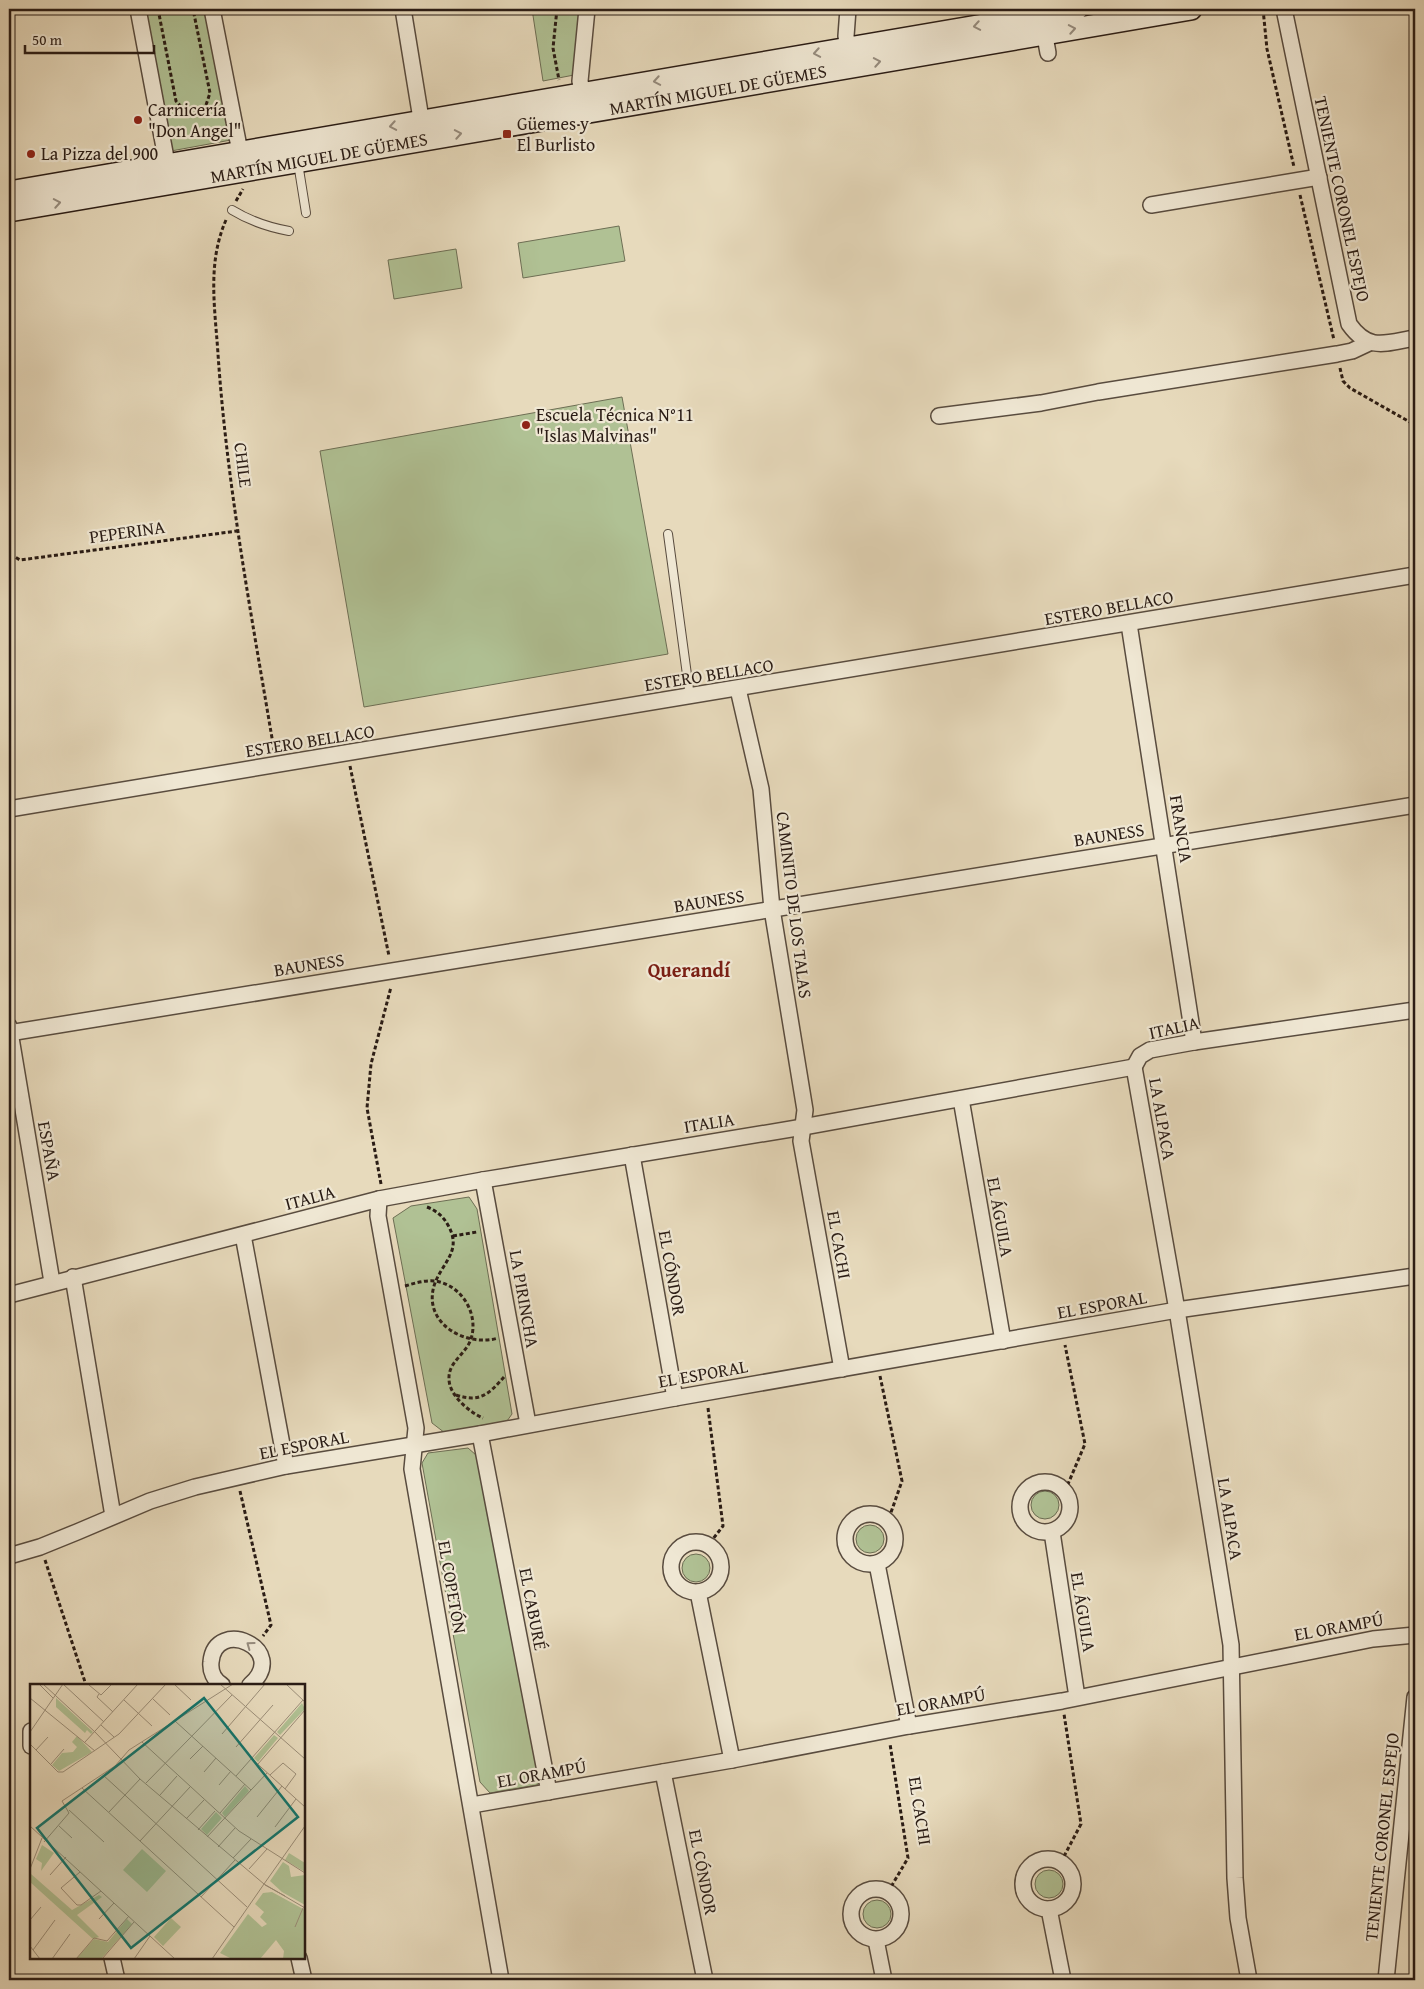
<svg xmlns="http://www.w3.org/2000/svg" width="1424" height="1989" viewBox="0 0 1424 1989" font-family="'Gentium Book Plus',serif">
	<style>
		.green { fill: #b0c194; stroke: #6d6e54 }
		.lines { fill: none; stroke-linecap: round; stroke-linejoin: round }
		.service-casing { stroke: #594c3f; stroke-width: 10 }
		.minor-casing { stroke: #594c3f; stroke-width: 18 }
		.secondary-casing { stroke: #2a1c15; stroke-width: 24 }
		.path { stroke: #2a1c15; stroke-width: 3; stroke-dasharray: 4 2.5; stroke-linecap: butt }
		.service { stroke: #efe7d3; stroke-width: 8 }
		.minor { stroke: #efe7d3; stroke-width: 15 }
		.secondary { stroke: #efe7d3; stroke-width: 21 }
		.oneway { stroke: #968c7e }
		.poi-dot { fill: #8f2418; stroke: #efe7d3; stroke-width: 2 }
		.labels { text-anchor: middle; stroke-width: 4.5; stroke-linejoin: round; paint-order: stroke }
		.street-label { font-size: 18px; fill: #2a1c15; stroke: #efe7d3 }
		.poi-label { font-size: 18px; fill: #2a1c15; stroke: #efe7d3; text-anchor: start }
		.quarter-label { font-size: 20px; font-weight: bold; fill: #7a1f14; stroke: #efe7d3 }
		.inset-road { fill: none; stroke: #9b8e79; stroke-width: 1 }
		.view { fill: #0f766e; fill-opacity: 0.15; stroke: #0f766e; stroke-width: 2.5 }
		.inset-edge { fill: none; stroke: #2a1c15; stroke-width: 2.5 }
	</style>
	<rect width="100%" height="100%" fill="#e7dabc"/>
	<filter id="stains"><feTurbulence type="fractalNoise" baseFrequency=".004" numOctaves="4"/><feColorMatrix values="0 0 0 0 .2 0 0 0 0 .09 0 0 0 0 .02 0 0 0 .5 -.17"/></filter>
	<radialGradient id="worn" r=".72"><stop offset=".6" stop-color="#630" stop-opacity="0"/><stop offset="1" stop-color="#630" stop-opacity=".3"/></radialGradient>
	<!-- green -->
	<g class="green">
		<polygon points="144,9 206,9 231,140 171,151"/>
		<polygon points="532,9 581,9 574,75 543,81"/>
		<polygon points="619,226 625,261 523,278 518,243"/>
		<polygon points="456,249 462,288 394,299 388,260"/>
		<polygon points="622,397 668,654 364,707 320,451"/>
		<polygon points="469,1197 477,1209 512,1414 507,1421 445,1433 432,1423 393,1218 411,1206"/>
		<polygon points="468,1448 476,1455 539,1782 537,1785 490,1793 480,1782 422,1463 428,1453"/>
		<circle cx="1045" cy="1505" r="14"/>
		<circle cx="870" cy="1539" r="14"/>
		<circle cx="696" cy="1568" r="14"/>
		<circle cx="1049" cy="1884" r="14"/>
		<circle cx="877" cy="1914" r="14"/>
	</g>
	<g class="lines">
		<defs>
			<g id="service">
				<polyline points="298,163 306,213"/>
				<path d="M232 210C250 221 267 227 289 231"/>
				<polyline points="668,534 690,697"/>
			</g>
			<g id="minor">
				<polyline points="138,9 169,174"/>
				<polyline points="212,9 242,162"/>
				<polyline points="403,9 423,131"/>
				<polyline points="848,9 846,36 849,58"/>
				<path d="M1284 9 1349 324C1369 352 1385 343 1415 338"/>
				<polyline points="1043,25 1048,53"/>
				<polyline points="584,102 580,81 587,9"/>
				<polyline points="1151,205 1319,177"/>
				<polyline points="939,416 1041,403 1098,392 1337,354 1352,351 1369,343"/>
				<polyline points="1129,624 1194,1042"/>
				<polyline points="738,689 761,789 772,909 805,1110 801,1141 842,1369"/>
				<polyline points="9,809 1415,575"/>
				<polyline points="9,1026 52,1282"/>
				<polyline points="9,1033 1415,805"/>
				<polyline points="1134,1067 1177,1310 1231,1645 1235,1878 1238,1918 1249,1980"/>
				<polyline points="1134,1067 1140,1056 1150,1050 1194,1042 1415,1010"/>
				<polyline points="961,1099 1003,1341"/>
				<polyline points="632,1155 675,1398"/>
				<polyline points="483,1180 528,1424"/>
				<polyline points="379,1199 378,1216 416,1428 412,1469 501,1980"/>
				<polyline points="243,1235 286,1466"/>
				<polyline points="73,1277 113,1516"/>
				<polyline points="9,1295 379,1199 483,1180 803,1127 1134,1067"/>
				<polyline points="480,1434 549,1792"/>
				<circle cx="1045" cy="1507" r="25"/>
				<circle cx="870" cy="1539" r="25"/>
				<polyline points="1052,1532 1077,1697"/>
				<circle cx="696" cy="1567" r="25"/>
				<polyline points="9,1556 40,1547 77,1532 150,1501 195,1487 286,1466 480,1434 675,1398 1177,1310 1415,1276"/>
				<polyline points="877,1564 909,1726"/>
				<polyline points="698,1592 732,1760"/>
				<path d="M222 1685C214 1680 210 1671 211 1662 215 1616 291 1649 250 1685"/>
				<polyline points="31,1731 31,1746"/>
				<polyline points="663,1772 705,1980"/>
				<polyline points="472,1805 732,1760 909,1726 1062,1701 1373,1639 1415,1635"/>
				<circle cx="1048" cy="1884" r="25"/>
				<circle cx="876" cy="1914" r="25"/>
				<polyline points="1049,1909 1063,1980"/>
				<polyline points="876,1940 884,1980"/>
				<polyline points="112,1958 117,1980"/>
				<polyline points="299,1958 304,1980"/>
				<polyline points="1386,1980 1415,1697"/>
			</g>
			<g id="secondary">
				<polyline points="9,192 1077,9"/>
				<polyline points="9,211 1191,9"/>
			</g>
		</defs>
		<!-- service casing -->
		<use href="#service" class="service-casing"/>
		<!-- minor casing -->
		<use href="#minor" class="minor-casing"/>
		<!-- secondary casing -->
		<use href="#secondary" class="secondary-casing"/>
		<!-- path -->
		<g class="path">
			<polyline points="158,9 176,101 184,110 195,112 206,105 210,93 193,9"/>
			<polyline points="557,9 553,48 559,80"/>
			<polyline points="1263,9 1267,49 1294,167"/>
			<polyline points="1300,195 1334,340"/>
			<polyline points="236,201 243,189"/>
			<path d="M226 220C207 263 215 308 218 354 227 487 252 618 274 750"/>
			<polyline points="1340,368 1343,381 1350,388 1415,425"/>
			<polyline points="9,548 10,554 20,560 237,531"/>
			<polyline points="350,766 389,956"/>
			<polyline points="381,1184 367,1108 371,1064 391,987"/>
			<path d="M427 1207C437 1211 444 1217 449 1227 463 1254 438 1265 433 1290 426 1326 468 1347 498 1338"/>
			<polyline points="453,1236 477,1232"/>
			<path d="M405 1286C415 1283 425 1280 435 1281 462 1285 479 1314 471 1339 466 1354 448 1362 449 1379 449 1395 469 1412 483 1418"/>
			<polyline points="880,1376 902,1481 888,1521"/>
			<path d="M456 1395C480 1403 489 1394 504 1377"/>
			<polyline points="708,1408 723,1526 709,1544"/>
			<polyline points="240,1491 271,1625 263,1636"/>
			<polyline points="1065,1491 1085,1444 1065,1345"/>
			<polyline points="45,1560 86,1685"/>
			<polyline points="1061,1862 1081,1824 1064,1714"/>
			<polyline points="888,1892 908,1858 890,1744"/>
		</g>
		<!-- service -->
		<use href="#service" class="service"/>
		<!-- minor -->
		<use href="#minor" class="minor"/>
		<!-- secondary -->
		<use href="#secondary" class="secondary"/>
	</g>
	<!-- one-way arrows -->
	<defs><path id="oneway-chevron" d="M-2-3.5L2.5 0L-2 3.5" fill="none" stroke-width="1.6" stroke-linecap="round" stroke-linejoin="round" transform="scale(1.25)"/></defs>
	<g class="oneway">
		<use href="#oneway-chevron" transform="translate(977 26) rotate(170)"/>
		<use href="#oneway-chevron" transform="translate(1072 29) rotate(-10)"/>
		<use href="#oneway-chevron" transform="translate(817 53) rotate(170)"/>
		<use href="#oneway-chevron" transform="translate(877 62) rotate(-10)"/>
		<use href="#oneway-chevron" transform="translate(657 81) rotate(170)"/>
		<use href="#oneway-chevron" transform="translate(393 126) rotate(170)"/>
		<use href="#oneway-chevron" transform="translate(458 134) rotate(-10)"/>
		<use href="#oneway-chevron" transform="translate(57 203) rotate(-10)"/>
		<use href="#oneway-chevron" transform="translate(250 1645) rotate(-144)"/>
	</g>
	<!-- markers -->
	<g class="poi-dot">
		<circle cx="138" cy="120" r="5"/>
		<rect x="502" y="129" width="10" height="10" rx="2.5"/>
		<circle cx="31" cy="154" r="5"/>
		<circle cx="526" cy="425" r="5"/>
	</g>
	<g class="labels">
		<!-- street labels -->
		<g class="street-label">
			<text transform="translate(718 90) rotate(-10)" y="6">MARTÍN MIGUEL DE GÜEMES</text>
			<text transform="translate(319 158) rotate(-10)" y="6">MARTÍN MIGUEL DE GÜEMES</text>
			<text transform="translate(1342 199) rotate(78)" y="6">TENIENTE CORONEL ESPEJO</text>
			<text transform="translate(243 465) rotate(83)" y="6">CHILE</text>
			<text transform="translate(127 532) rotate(-8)" y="6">PEPERINA</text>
			<text transform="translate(1109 608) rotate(-10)" y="6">ESTERO BELLACO</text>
			<text transform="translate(709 675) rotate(-9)" y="6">ESTERO BELLACO</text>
			<text transform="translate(310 741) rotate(-9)" y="6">ESTERO BELLACO</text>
			<text transform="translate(1181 829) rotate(81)" y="6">FRANCIA</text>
			<text transform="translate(1109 835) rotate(-9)" y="6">BAUNESS</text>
			<text transform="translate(709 901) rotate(-9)" y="6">BAUNESS</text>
			<text transform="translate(794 905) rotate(83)" y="6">CAMINITO DE LOS TALAS</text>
			<text transform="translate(309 965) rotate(-9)" y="6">BAUNESS</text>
			<text transform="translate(1174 1028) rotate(-12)" y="6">ITALIA</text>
			<text transform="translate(1162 1119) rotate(80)" y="6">LA ALPACA</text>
			<text transform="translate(709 1123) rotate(-9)" y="6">ITALIA</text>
			<text transform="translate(49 1151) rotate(80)" y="6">ESPAÑA</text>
			<text transform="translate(310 1198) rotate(-15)" y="6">ITALIA</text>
			<text transform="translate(1000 1217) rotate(80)" y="6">EL ÁGUILA</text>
			<text transform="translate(839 1245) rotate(80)" y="6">EL CACHI</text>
			<text transform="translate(672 1273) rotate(80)" y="6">EL CÓNDOR</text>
			<text transform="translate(524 1299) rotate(80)" y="6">LA PIRINCHA</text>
			<text transform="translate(1102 1305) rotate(-10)" y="6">EL ESPORAL</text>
			<text transform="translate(703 1374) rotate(-10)" y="6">EL ESPORAL</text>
			<text transform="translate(304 1445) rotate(-11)" y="6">EL ESPORAL</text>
			<text transform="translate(1230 1519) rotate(81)" y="6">LA ALPACA</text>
			<text transform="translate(452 1587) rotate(80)" y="6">EL COPETÓN</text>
			<text transform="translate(533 1609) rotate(79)" y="6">EL CABURÉ</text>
			<text transform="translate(1083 1612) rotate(81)" y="6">EL ÁGUILA</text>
			<text transform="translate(1339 1627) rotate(-10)" y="6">EL ORAMPÚ</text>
			<text transform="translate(941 1702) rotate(-10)" y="6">EL ORAMPÚ</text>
			<text transform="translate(542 1774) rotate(-10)" y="6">EL ORAMPÚ</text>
			<text transform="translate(920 1811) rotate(81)" y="6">EL CACHI</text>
			<text transform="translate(1382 1837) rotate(-84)" y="6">TENIENTE CORONEL ESPEJO</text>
			<text transform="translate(703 1872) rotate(79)" y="6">EL CÓNDOR</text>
		</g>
		<!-- poi labels -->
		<g class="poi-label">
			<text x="148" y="116">Carnicería<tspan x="148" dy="21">"Don Angel"</tspan></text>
			<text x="517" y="130">Güemes y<tspan x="517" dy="21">El Burlisto</tspan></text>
			<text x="41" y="160">La Pizza del 900</text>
			<text x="536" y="421">Escuela Técnica N°11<tspan x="536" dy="21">"Islas Malvinas"</tspan></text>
		</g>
		<!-- quarter labels -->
		<g class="quarter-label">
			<text x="689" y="977">Querandí</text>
		</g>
	</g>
	<!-- overview -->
	<g transform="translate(30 1684)">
		<rect width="275" height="275" fill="#e7dabc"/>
		<path d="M26 14 63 48 61 50 57 46 55 49 26 23ZM272 19 275 25 250 51 247 48ZM244 51 248 54 228 78 224 74ZM47 52 62 68 29 87 22 81 32 69 43 68 47 63 42 58ZM215 102 219 107 195 133 192 129ZM186 128 192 134 177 151 171 145ZM12 161 24 169 11 187 12 179 6 175ZM112 165 136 187 117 208 93 186ZM259 169 275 179V188L255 176ZM253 178 259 182 261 193 275 191V221L252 208 240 197ZM1 190 42 226 69 211 72 213 47 231 69 253 63 255 0 198ZM242 208 275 226V275H253L254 267 246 256 230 275H202L190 269 218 230 232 243 237 240 230 233 234 228 225 220 233 209ZM141 234 151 243 133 262 124 253ZM97 235 102 240 71 275H46L64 255 78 258Z" fill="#b0c194"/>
		<path class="inset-road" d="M9 0 23 14M13 0 65 48 110 95 234 200 275 142M33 0 74 38M144 0 161 16M190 0 275 75M256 0 275 18M59 1 71 11 82 0M69 10 67 13 83 28M0 14 65 67M123 15 140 31M94 16 122 42M145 37 221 106M71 41 84 53M0 48 33 0M192 50 235 0M55 58 108 0M112 58 209 147 275 189M0 60 28 88H33L89 50 136 0M206 63 243 21M6 66 18 53M221 74 275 123M160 75 173 62M21 80 34 65M228 80 275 26M174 88 186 74M73 91 217 223M240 91 253 79 266 90 255 105M206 92 273 16M116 99 202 11M189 101 201 87M52 104 204 243M130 111 147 92M39 126 74 158M79 128 110 95M190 129 215 100M227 133 252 102M156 135 174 116M0 142 145 275M29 142 42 154M245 143 266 115M168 146 185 127M177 153 237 89M110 157 160 103M14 158 39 129 32 117 85 82 99 66 203 0M188 163 205 144M203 174 221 155M0 185 12 154M219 185 237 165M50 188 31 204 47 221H51L71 207M20 191 36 173M234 200 275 224M235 201 255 212M171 213 205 176M69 235 84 219M0 236 11 223M265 243 273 224M0 262 10 275M3 266 25 236M22 275 40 250M46 275 64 254 77 257 99 232M72 275 104 238M104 275 120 252M182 275 234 200"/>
		<path class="view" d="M174 14 268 133 101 264 7 144Z"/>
		<rect width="275" height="275" class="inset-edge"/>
	</g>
	<!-- margin -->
	<rect width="1424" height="1989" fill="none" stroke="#e7dabc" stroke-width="30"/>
	<rect x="10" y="10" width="1404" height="1969" fill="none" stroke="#2a1c15" stroke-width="2.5"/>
	<rect x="15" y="15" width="1394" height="1959" fill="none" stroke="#2a1c15"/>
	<!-- scale -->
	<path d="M25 45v8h129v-8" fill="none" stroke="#2a1c15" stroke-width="2.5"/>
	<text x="32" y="45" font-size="15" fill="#2a1c15" stroke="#efe7d3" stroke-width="4" paint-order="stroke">50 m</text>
	<rect width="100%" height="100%" filter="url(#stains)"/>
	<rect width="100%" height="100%" fill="url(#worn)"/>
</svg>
